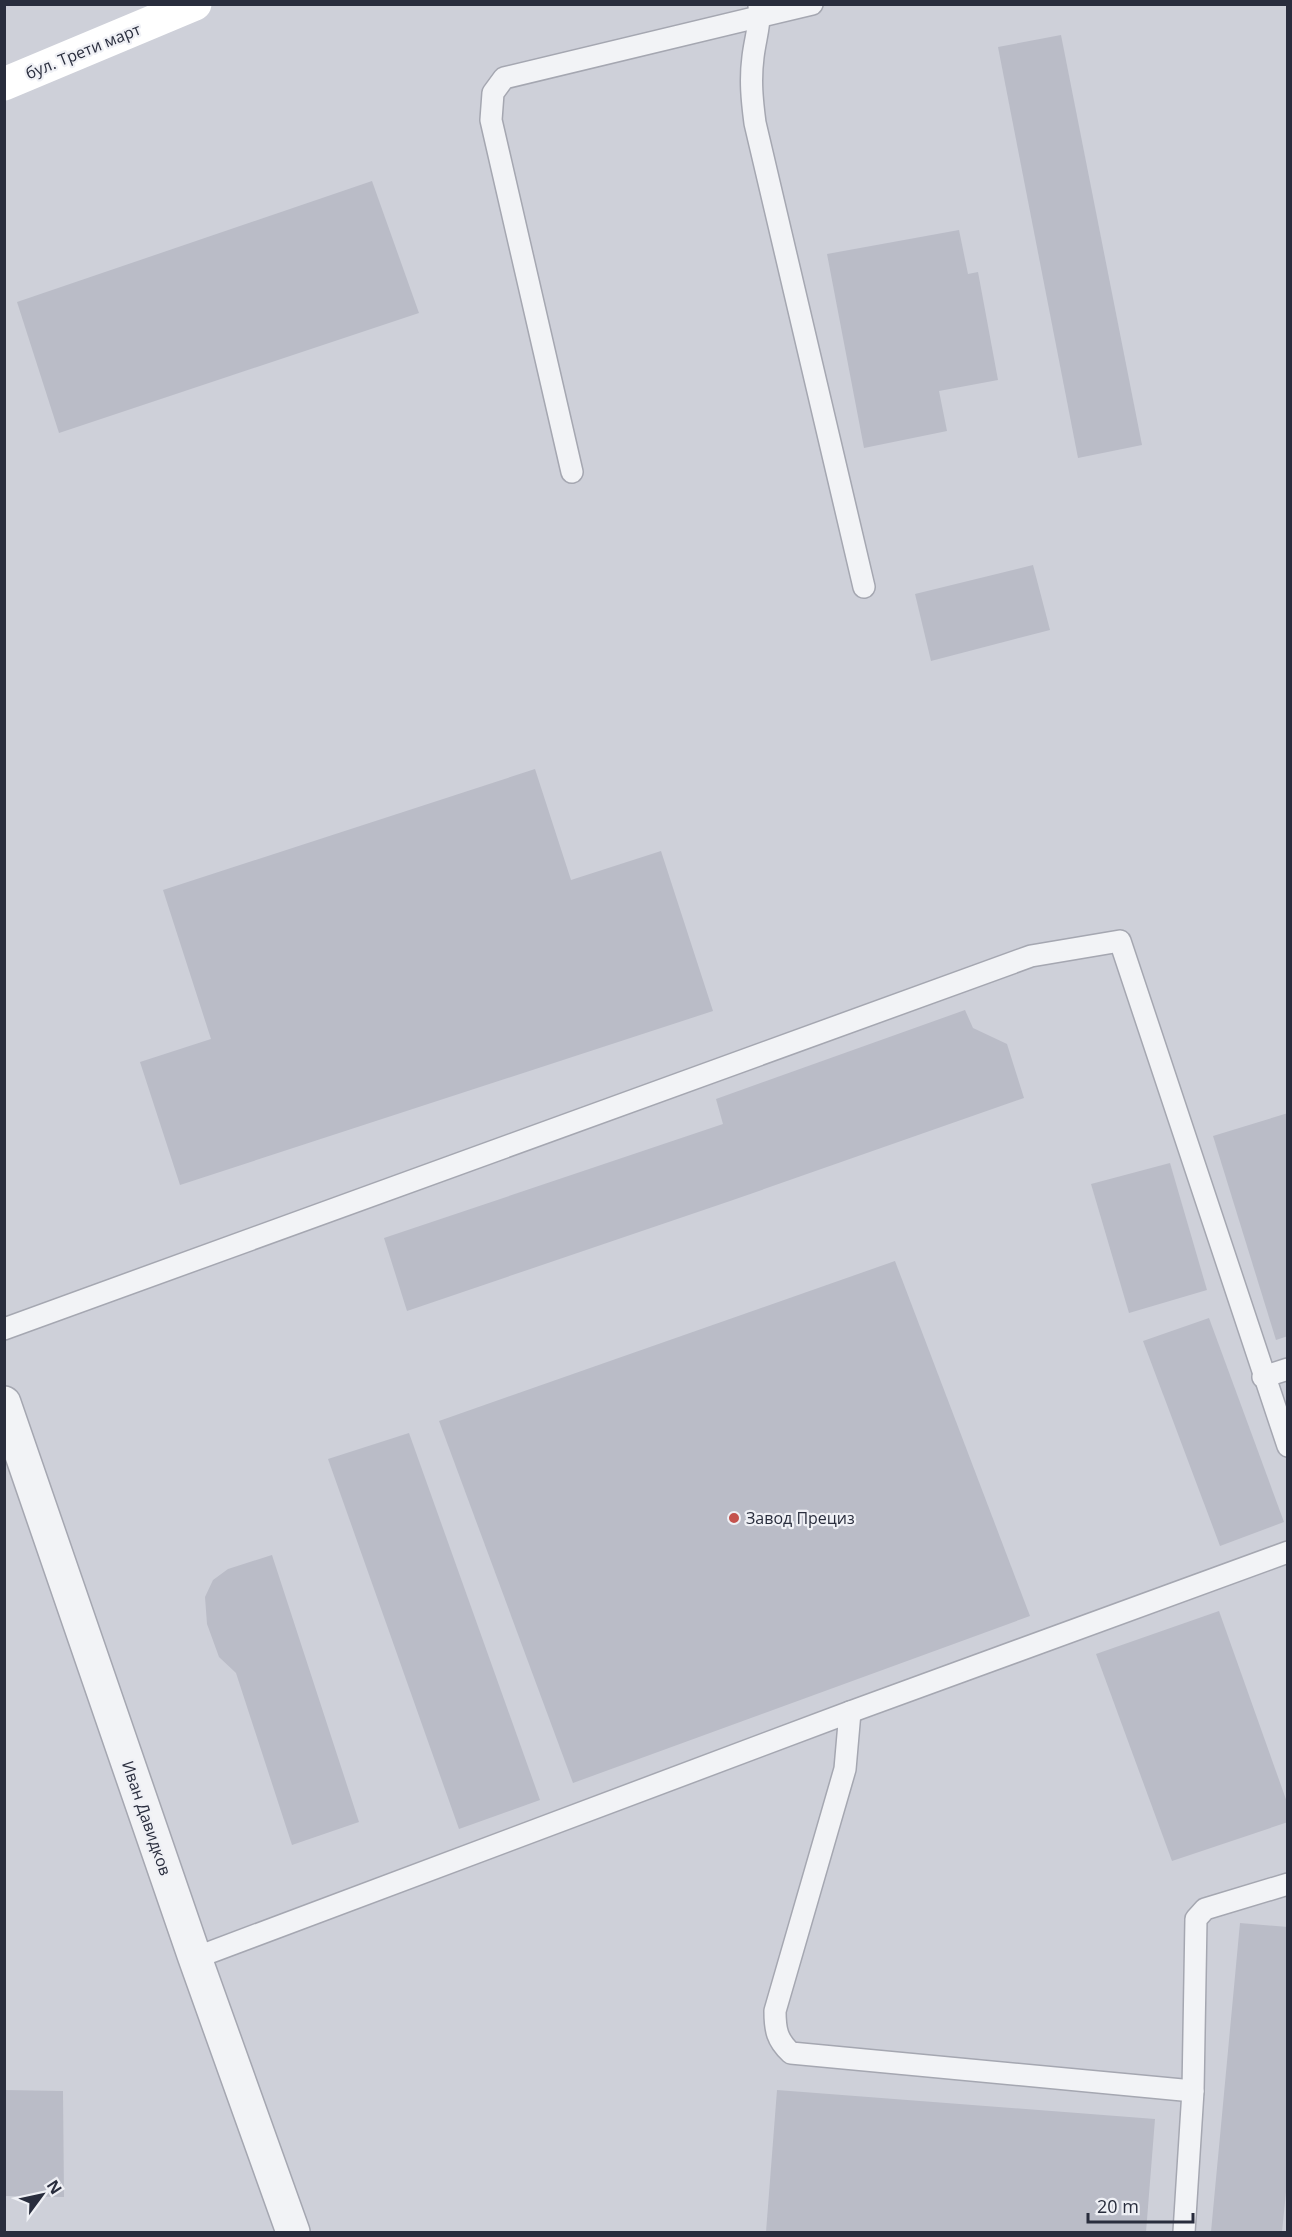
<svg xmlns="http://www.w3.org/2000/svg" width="1292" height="2237" viewBox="0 0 1292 2237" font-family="'Open Sans',sans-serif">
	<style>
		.built { fill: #ced0d9 }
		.building { fill: #babcc7 }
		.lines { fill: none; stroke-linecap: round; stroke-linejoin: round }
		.lane-casing { stroke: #a5a7b1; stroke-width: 24 }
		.street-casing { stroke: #a5a7b1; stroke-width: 36 }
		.lane { stroke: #f2f3f6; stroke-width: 21 }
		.street { stroke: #f2f3f6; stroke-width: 33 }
		.secondary { stroke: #fff; stroke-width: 33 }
		.poi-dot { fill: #c4524d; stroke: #eff0f5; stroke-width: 2 }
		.labels { text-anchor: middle; stroke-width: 4.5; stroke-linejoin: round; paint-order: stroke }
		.street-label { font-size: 16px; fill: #292d3d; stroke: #eff0f5 }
		.poi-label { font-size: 16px; fill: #292d3d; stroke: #eff0f5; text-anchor: start }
	</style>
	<rect width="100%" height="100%" fill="#dfe1e7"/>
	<!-- built -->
	<rect class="built" x="5" y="5" width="1282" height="2227"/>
	<!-- building -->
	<g class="building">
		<polygon points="1061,35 1142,445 1078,458 998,47"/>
		<polygon points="372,181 419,313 59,433 17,302"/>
		<polygon points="959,230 968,274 978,272 998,380 939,391 947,431 864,448 827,254"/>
		<polygon points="1033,565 1050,630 931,661 915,594"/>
		<polygon points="535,769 571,880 661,851 713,1011 180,1185 140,1062 211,1039 163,890"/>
		<polygon points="965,1010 973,1028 1007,1044 1024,1098 733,1200 407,1311 384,1238 723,1124 716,1099"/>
		<polygon points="1288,1113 1288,1336 1276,1340 1213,1136"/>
		<polygon points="1170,1163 1207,1290 1129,1313 1091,1184"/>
		<polygon points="895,1261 1030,1616 573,1783 439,1421"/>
		<polygon points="1209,1318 1284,1522 1220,1546 1143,1341"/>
		<polygon points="409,1433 540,1800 459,1829 328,1459"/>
		<polygon points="272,1555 359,1822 292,1845 236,1673 219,1657 207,1624 205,1597 213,1580 228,1569"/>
		<polygon points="1219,1611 1288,1805 1288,1822 1172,1861 1096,1654"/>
		<polygon points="1240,1923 1288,1927 1288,2172 1282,2232 1211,2232"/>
		<polygon points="4,2090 63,2091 64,2197 4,2196"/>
		<polygon points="777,2090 1155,2119 1146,2232 766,2232"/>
	</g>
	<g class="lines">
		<defs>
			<g id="lane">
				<path d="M759 5C761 23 755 39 753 57 750 80 752 100 755 123L864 587"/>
				<polyline points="572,472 491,120 493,93 504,78 812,4"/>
				<polyline points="4,1329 1031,956 1120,941 1288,1446"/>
				<polyline points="1263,1377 1288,1369"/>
				<polyline points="850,1712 1288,1552"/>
				<path d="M195 1958 850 1712 845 1769 775 2011C775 2030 777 2040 791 2053L1193 2091"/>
				<polyline points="1184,2232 1193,2091 1196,1919 1205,1909 1288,1884"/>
			</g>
			<polyline id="street" points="4,1403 195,1958 293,2232"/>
		</defs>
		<!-- lane casing -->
		<use href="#lane" class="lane-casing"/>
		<!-- street casing -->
		<use href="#street" class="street-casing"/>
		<!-- lane -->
		<use href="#lane" class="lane"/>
		<!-- street -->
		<use href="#street" class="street"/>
		<!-- secondary -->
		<polyline class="secondary" points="4,84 195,4"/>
	</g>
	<!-- markers -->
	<circle class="poi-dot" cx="734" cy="1518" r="6"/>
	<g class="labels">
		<!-- street labels -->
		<g class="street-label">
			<text transform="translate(83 51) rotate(-22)" y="6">бул. Трети март</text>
			<text transform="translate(147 1818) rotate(71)" y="6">Иван Давидков</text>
		</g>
		<!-- poi labels -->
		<g class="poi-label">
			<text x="746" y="1524">Завод Прециз</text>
		</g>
	</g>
	<!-- border -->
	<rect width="1292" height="2237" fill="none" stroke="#292d3d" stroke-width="12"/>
	<!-- north arrow -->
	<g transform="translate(42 2195) rotate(57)" stroke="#eff0f5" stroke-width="4.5" paint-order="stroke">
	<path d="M0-4.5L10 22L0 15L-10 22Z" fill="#292d3d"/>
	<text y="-9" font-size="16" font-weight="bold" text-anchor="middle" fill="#292d3d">N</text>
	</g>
	<!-- scale -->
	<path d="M1088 2213v9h105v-9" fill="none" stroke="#292d3d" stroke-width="3"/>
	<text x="1097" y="2213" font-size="18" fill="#292d3d" stroke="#eff0f5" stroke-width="4.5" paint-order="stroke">20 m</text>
</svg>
